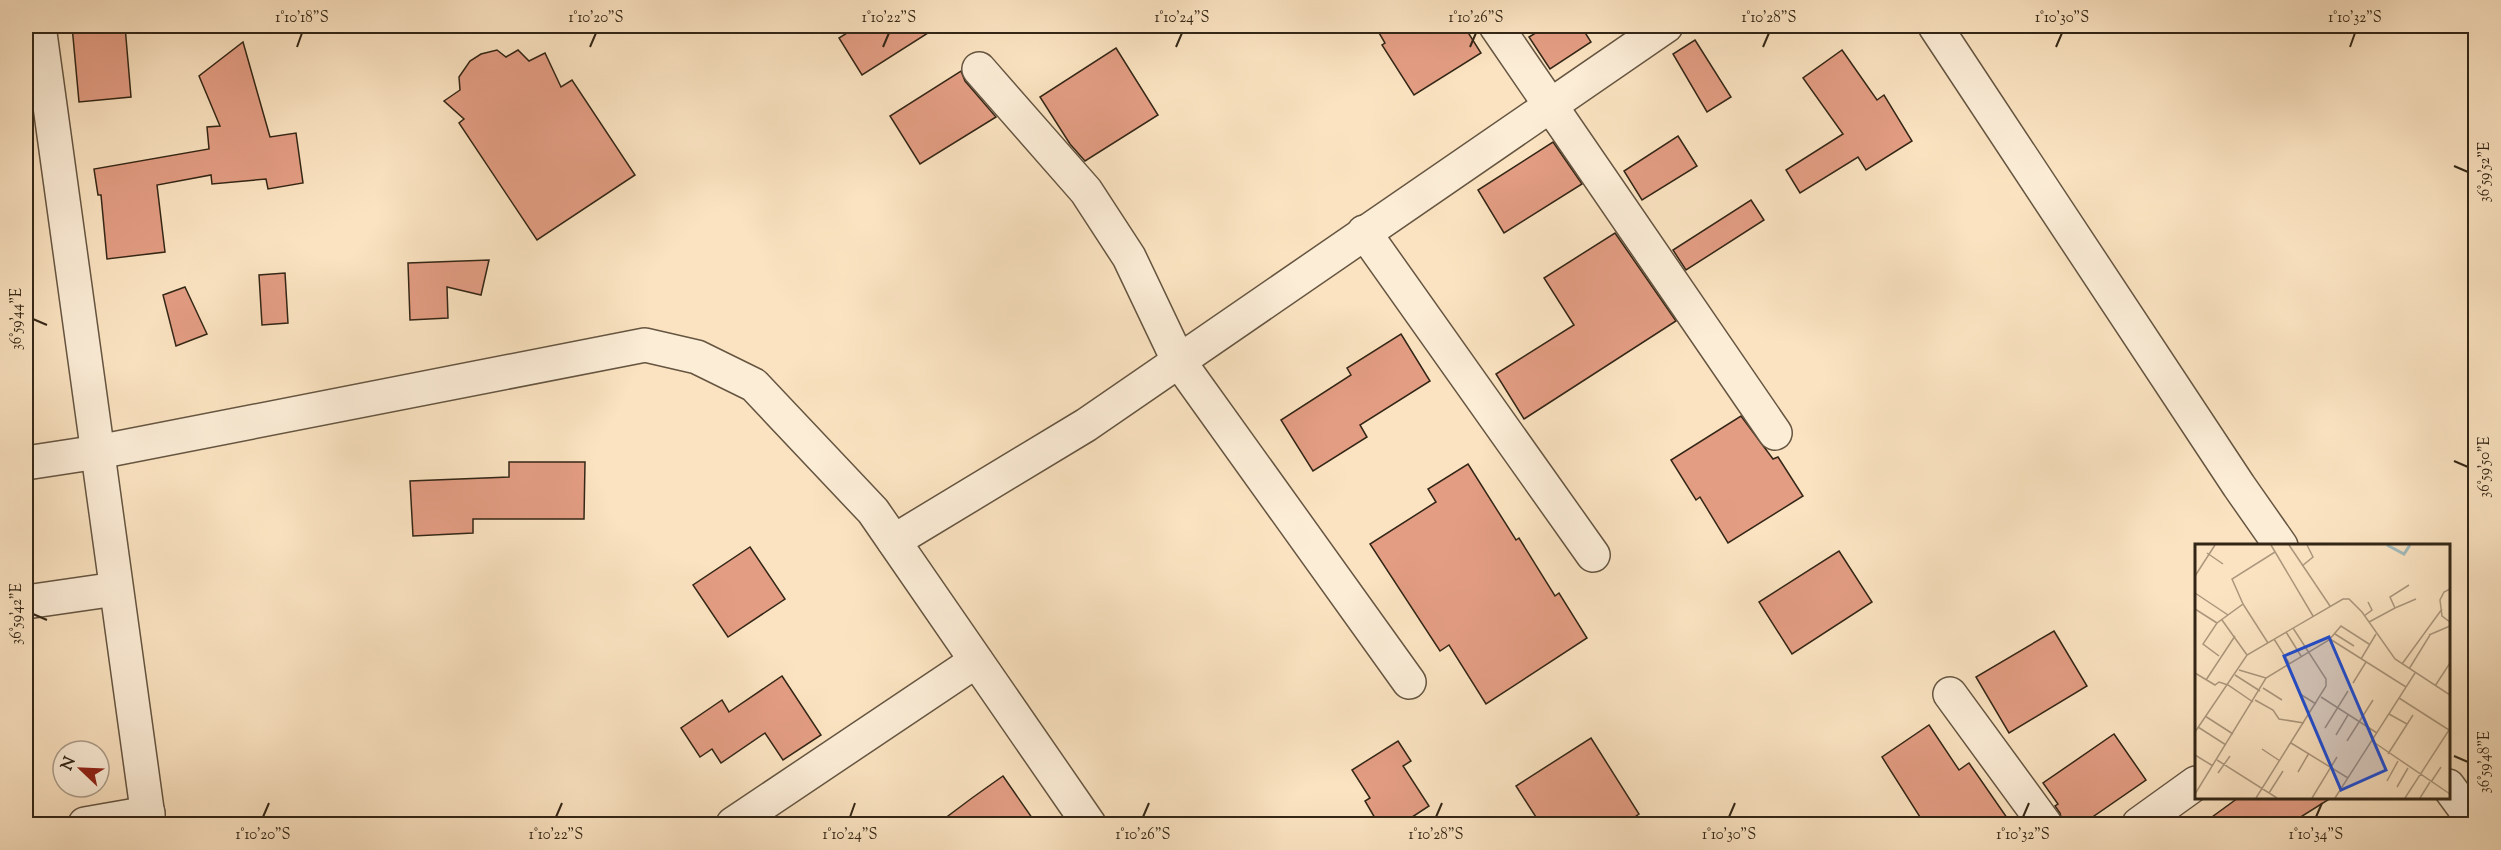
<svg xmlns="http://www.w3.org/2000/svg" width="2501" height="850" viewBox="0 0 2501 850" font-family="'Sorts Mill Goudy',serif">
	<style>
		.building { fill: #e39d83; stroke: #332616; stroke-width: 1.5 }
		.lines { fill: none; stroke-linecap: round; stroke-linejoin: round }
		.minor-casing { stroke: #655541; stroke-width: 36 }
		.minor { stroke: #fcedd7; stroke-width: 33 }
		.ticks { fill: none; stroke: #332616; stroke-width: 2 }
		.inset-river { fill: none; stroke: #a3bbbd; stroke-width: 3 }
		.inset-road { fill: none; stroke: #ab977d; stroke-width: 1.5 }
		.view { fill: #1d4ed8; fill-opacity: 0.15; stroke: #1d4ed8; stroke-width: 3 }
		.inset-edge { fill: none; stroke: #332616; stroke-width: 3 }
		.neatline { fill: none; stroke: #332616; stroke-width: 2 }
		.ticks-label { font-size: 15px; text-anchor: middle; fill: #332616 }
	</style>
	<rect width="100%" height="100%" fill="#fbe3c1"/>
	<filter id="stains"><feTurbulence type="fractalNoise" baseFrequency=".00333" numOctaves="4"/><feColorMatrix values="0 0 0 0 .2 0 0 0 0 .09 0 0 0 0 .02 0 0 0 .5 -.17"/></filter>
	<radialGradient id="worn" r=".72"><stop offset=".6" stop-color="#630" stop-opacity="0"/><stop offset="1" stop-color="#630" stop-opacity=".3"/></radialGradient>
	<!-- building -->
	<g class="building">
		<polygon points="72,26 125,26 131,97 79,102"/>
		<polygon points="858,26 939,26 862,75 839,38"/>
		<polygon points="1375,26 1464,26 1481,53 1414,95 1382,45 1385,43"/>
		<polygon points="1547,26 1581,26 1591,42 1550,69 1529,37"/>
		<polygon points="1695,40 1731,97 1707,112 1673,54"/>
		<polygon points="243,42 270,137 296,133 303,183 268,189 266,179 212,184 211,175 157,185 165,252 107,259 101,195 98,195 94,169 209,149 207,127 220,126 199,76"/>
		<polygon points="1116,48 1158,115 1085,161 1070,144 1040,97"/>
		<polygon points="497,50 506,57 518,50 529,61 545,53 561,87 572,80 635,175 537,240 459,123 464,119 444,101 460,90 459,77 470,61 481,54"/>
		<polygon points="1842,50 1877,100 1884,95 1912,141 1866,170 1858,157 1800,193 1786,170 1843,134 1803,78"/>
		<polygon points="961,71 965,81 996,117 920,164 890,116"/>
		<polygon points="1678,136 1697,166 1642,200 1624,171"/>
		<polygon points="1553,142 1582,184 1504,233 1478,190"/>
		<polygon points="1751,200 1764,220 1686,270 1673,250"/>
		<polygon points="1615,233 1676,321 1524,419 1496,374 1574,325 1544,278"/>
		<polygon points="489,260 481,295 447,287 448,318 410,320 408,263"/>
		<polygon points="285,273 288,323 262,325 259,275"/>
		<polygon points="185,287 207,334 176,346 163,295"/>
		<polygon points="1401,334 1430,381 1360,425 1367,437 1313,471 1281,420 1351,375 1347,368"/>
		<polygon points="1741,416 1773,459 1778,457 1803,496 1728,543 1700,497 1696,500 1671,460"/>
		<polygon points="509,462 585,462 584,519 473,519 473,533 413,536 410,481 509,477"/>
		<polygon points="1468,464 1516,540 1519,538 1555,596 1559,593 1587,638 1486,704 1449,645 1440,651 1370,544 1436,502 1428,489"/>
		<polygon points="750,547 785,599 728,637 693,585"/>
		<polygon points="1839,551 1872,602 1792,654 1759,602"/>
		<polygon points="2054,631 2087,686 2009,733 1976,677"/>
		<polygon points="782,676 821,735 783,760 765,733 721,763 712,749 700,757 681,728 722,700 729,712"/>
		<polygon points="1929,725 1959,770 1969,763 2012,825 1925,825 1882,757"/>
		<polygon points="2114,734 2146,780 2081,825 2063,825 2060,813 2055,806 2058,804 2043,783"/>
		<polygon points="1591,738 1639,814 1623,825 1541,825 1516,786"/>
		<polygon points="1398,741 1411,761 1403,766 1429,806 1400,825 1379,825 1365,801 1370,798 1352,770"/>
		<polygon points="1003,776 1037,825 936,825 972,798"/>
		<polygon points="2238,798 2331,798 2288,825 2201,825"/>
	</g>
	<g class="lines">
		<defs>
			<g id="minor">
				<polyline points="39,26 149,824"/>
				<polyline points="1496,26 1775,433"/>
				<polyline points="1935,26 2239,486 2281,546"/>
				<polyline points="979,69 1086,191 1129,257 1178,360 1409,682"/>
				<polyline points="1364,232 1593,555"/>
				<polyline points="26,463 98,452 645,345 697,357 754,385 873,511 1089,824"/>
				<polyline points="894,541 1086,425 1666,26"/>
				<polyline points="26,602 116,589"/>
				<polyline points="1950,694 2045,824"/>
				<polyline points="2448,786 2476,824"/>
				<polyline points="85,824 148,813"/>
				<polyline points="733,824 976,661"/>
				<polyline points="2139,824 2196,783"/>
			</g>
		</defs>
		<!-- minor casing -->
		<use href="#minor" class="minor-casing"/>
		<!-- minor -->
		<use href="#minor" class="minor"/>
	</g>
	<!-- ticks -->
	<path class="ticks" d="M297 47 302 33M590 47 596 33M883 47 889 33M1176 47 1182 33M1470 47 1476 33M1763 47 1769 33M2056 47 2062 33M2350 47 2355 33M2454 166 2468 172M33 319 47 325M2454 461 2468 467M33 614 47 620M2454 756 2468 762M263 817 269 803M556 817 562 803M850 817 855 803M1143 817 1149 803M1436 817 1442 803M1729 817 1735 803M2023 817 2029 803M2316 817 2322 803"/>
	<!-- overview -->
	<g transform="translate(2195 544)">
		<rect width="255" height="255" fill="#fbe3c1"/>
		<path class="inset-river" d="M192 1 209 10 215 1"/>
		<path class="inset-road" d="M76 1 118 72M94 1 135 62M12 9 28 20M107 22 118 13 112 1M0 32 20 1M214 41 195 53 200 64 221 55M255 45 249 48 245 56 247 72 255 78M0 49 33 71M48 60 73 99M0 65 22 79M169 72 177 66 173 58M27 76 52 111M174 78 200 64M91 88 106 112M140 90 159 102M234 91 255 82M79 95 94 119M135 95 211 143M24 112 8 100 22 79 48 60 37 35 80 8M166 115 181 90M207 120 247 65M214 125 235 91M44 126 71 134M0 129 20 141 24 138 33 141 58 158M40 131 65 147M11 136 40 92M158 139 171 118M240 142 255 119M68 144 87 156M105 150 121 160M126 153 182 189M204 154 254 186M60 156 78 166 84 175 109 179M194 170 212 180M10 172 38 190M3 183 31 201M130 184 153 147M0 188 52 111 148 55H154L167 68 200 115 255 151M141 191 153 171M152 197 178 156M177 197 255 250M96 199 153 234M67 205 85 217M193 210 218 171M0 211 18 222M22 216 82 254M103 228 114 209M23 229 35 212M192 237 203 217M236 238 246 223M202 243 213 224M74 249 88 227M0 250 71 134 134 96 146 82 174 100M61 254 131 142V135L98 84M117 254 142 213M140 254 220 129M210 254 254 186M225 254 235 238"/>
		<path class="view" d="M134 93 191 226 146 246 89 112Z"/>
		<rect width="255" height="255" class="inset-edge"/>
	</g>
	<!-- margin -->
	<rect width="2501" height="850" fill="none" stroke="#fbe3c1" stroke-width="66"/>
	<!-- north arrow -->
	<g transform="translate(81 769) rotate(293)"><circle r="28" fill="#fcedd7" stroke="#ac9d8a" stroke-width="1.5"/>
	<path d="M0-4.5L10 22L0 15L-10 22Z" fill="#8f2418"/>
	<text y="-9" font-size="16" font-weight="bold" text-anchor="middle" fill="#332616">N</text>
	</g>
	<rect x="33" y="33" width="2435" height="784" class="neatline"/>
	<g class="ticks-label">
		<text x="302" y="22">1°10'18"S</text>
		<text x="596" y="22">1°10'20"S</text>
		<text x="889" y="22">1°10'22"S</text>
		<text x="1182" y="22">1°10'24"S</text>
		<text x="1476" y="22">1°10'26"S</text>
		<text x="1769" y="22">1°10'28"S</text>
		<text x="2062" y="22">1°10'30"S</text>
		<text x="2355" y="22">1°10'32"S</text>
		<text transform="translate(2484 172) rotate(-90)" y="5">36°59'52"E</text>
		<text transform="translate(16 319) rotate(-90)" y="5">36°59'44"E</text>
		<text transform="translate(2484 467) rotate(-90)" y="5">36°59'50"E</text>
		<text transform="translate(16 614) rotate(-90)" y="5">36°59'42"E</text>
		<text transform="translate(2484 762) rotate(-90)" y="5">36°59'48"E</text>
		<text x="263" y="839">1°10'20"S</text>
		<text x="556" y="839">1°10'22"S</text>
		<text x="850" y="839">1°10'24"S</text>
		<text x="1143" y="839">1°10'26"S</text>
		<text x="1436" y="839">1°10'28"S</text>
		<text x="1729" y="839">1°10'30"S</text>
		<text x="2023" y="839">1°10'32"S</text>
		<text x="2316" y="839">1°10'34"S</text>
	</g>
	<rect width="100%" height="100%" filter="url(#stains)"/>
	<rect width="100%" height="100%" fill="url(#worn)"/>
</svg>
